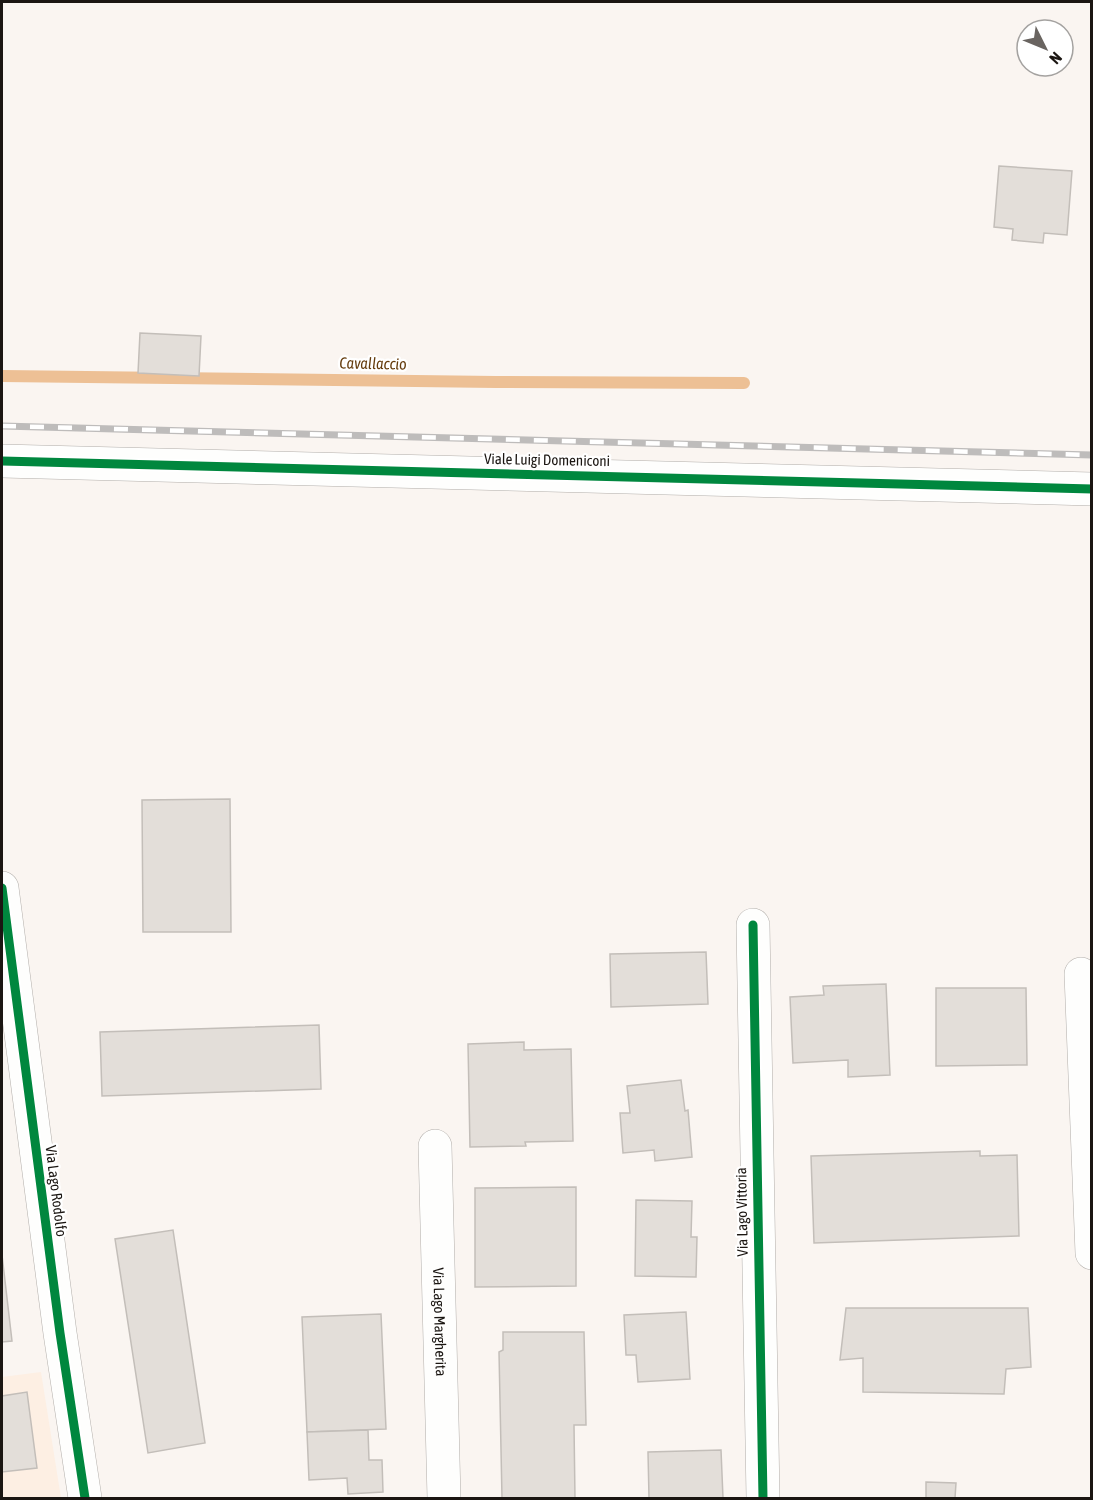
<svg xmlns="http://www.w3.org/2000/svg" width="1093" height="1500" viewBox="0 0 1093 1500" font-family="'Asap Condensed',sans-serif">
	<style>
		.built { fill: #fdefe3 }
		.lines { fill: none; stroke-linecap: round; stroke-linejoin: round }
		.stream { stroke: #edc095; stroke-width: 12 }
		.building { fill: #e3ded9; stroke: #c3beb9; stroke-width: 1.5 }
		.street-casing { stroke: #b2aeaa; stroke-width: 34 }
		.secondary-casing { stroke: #b2aeaa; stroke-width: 34 }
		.street { stroke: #fefefd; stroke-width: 33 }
		.secondary { stroke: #fefefd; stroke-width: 33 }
		.rail-casing { stroke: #bebcbb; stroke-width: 7 }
		.rail { stroke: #fff; stroke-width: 4.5; stroke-dasharray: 14; stroke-linecap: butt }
		.cycleway-casing { stroke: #fff; stroke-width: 13 }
		.cycleway { stroke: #00873e; stroke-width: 9 }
		.labels { text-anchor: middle; stroke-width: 4.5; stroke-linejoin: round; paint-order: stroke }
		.street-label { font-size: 15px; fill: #1b1612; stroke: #fff }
		.water-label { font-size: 16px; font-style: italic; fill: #643b0c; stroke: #fff }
	</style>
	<rect width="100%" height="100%" fill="#faf5f1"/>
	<!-- built -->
	<polygon class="built" points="41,1372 61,1498 2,1498 2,1377"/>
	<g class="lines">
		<!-- stream -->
		<polyline class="stream" points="2,376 496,382 744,383"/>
	</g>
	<!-- building -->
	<g class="building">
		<polygon points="999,166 1072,171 1067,235 1044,233 1043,243 1012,240 1013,229 994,227"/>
		<polygon points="140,333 201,336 199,376 138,373"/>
		<polygon points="230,799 231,932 143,932 142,800"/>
		<polygon points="706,952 708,1004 611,1007 610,954"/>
		<polygon points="886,984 890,1075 848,1077 848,1060 793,1063 790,997 824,995 823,986"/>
		<polygon points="936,988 1026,988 1027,1065 936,1066"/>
		<polygon points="319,1025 321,1089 102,1096 100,1032"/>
		<polygon points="524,1042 524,1050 571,1049 573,1141 525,1142 526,1146 470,1147 468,1044"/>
		<polygon points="681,1080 685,1111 688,1110 692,1157 655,1161 654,1150 623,1153 620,1113 630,1113 627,1086"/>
		<polygon points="980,1151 980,1156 1017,1155 1019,1236 814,1243 811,1156"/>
		<polygon points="576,1187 576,1286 475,1287 475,1188"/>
		<polygon points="636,1200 692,1201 691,1237 697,1237 696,1277 635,1276"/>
		<polygon points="173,1230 205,1443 148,1453 115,1239"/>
		<polygon points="2,1255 12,1341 2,1342"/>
		<polygon points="846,1308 1028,1308 1031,1367 1006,1369 1004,1394 863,1392 863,1358 840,1360"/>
		<polygon points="686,1312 690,1379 638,1382 636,1355 626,1355 624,1315"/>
		<polygon points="381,1314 386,1429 307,1432 302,1317"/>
		<polygon points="503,1332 584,1332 586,1425 574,1425 575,1498 502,1498 499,1352 503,1350"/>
		<polygon points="27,1392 37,1468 2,1472 2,1396"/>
		<polygon points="368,1430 369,1460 382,1460 383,1492 348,1494 347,1478 309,1480 307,1432"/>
		<polygon points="721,1450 723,1498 649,1498 648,1452"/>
		<polygon points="926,1482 956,1483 955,1498 926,1498"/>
	</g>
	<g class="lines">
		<defs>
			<g id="street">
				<polyline points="2,888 60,1333 85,1498"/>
				<polyline points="753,925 763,1498"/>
				<polyline points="1081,974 1092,1253"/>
				<path id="s1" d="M435 1146 444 1498"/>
			</g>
			<polyline id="secondary" points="2,461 1092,489"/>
		</defs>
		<!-- street casing -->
		<use href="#street" class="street-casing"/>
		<!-- secondary casing -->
		<use href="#secondary" class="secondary-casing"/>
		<!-- street -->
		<use href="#street" class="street"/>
		<!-- secondary -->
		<use href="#secondary" class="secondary"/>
		<defs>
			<polyline id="rail" points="2,426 1092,455"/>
		</defs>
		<!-- rail casing -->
		<use href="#rail" class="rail-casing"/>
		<!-- rail -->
		<use href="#rail" class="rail"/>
		<defs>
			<g id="cycleway">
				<polyline points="2,461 1092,489"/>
				<polyline points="2,888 60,1333 85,1498"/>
				<polyline points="753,925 763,1498"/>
			</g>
		</defs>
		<!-- cycleway casing -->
		<use href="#cycleway" class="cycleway-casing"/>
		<!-- cycleway -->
		<use href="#cycleway" class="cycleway"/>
	</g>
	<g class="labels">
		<!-- street labels -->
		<g class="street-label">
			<text transform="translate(547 460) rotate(1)" y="5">Viale Luigi Domeniconi</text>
			<text transform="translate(56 1191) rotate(83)" y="5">Via Lago Rodolfo</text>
			<text transform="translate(742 1212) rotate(-91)" y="5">Via Lago Vittoria</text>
			<text dy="5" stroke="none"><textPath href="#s1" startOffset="176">Via Lago Margherita</textPath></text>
		</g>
		<!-- water labels -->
		<g class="water-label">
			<text transform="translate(373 363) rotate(1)" y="6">Cavallaccio</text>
		</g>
	</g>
	<!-- border -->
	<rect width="1093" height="1500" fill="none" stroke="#1b1612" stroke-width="6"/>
	<!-- north arrow -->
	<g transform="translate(1045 48) rotate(133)"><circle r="28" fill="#ffffff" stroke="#a4a2a0" stroke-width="1.5"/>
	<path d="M0-4.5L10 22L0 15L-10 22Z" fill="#696460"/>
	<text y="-9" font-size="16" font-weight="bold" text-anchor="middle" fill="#1b1612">N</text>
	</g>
</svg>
